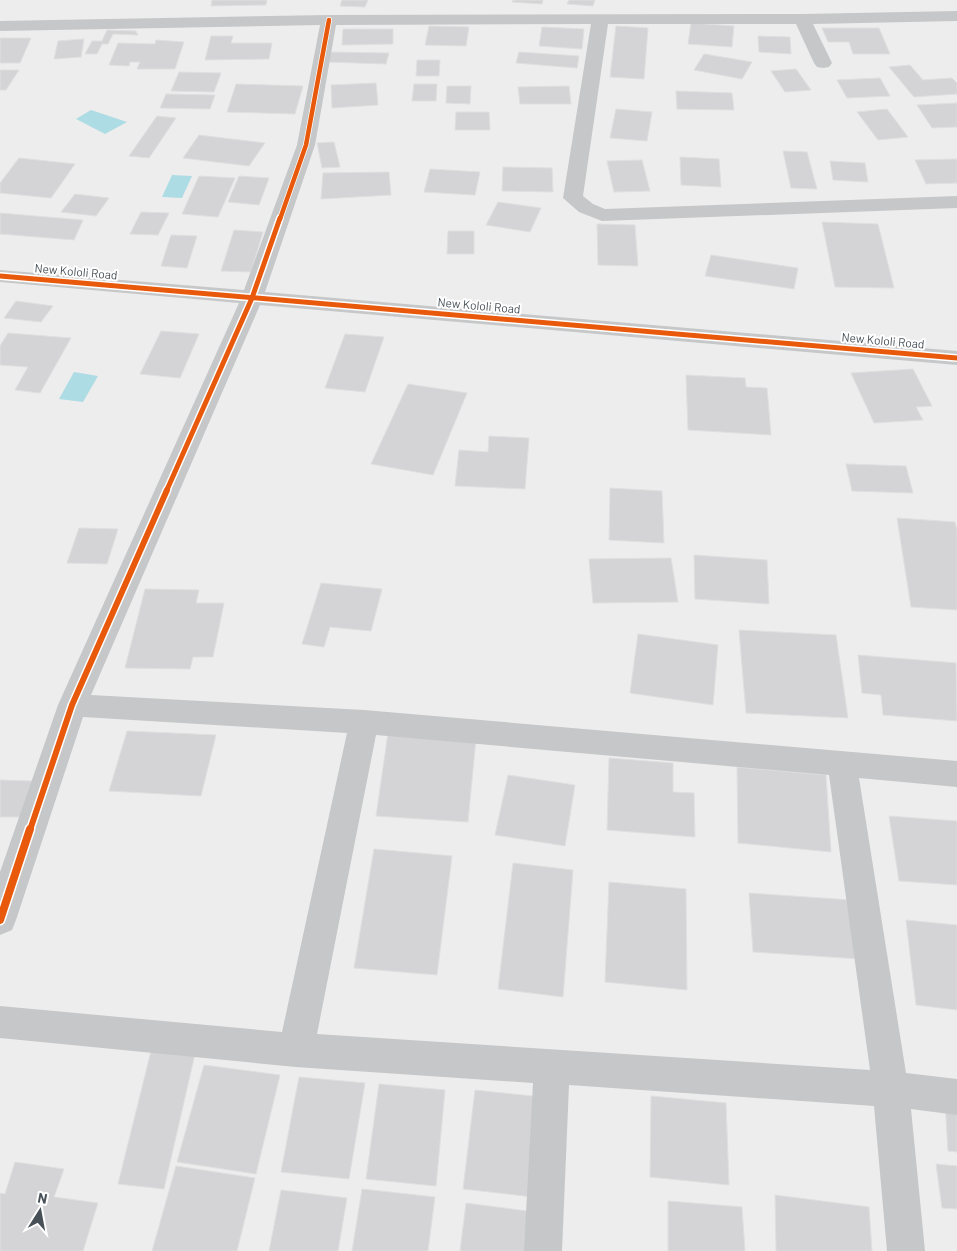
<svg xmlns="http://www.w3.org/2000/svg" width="957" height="1251" viewBox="0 0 957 1251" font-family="Barlow,sans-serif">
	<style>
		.water { fill: #addce4 }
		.building { fill: #d4d4d6; stroke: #dfdfe0 }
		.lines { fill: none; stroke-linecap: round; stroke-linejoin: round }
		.minor { fill: #c5c7c8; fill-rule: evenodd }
		.cycleway-far3-casing { stroke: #fff; stroke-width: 6 }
		.cycleway-far2-casing { stroke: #fff; stroke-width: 8 }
		.cycleway-far1-casing { stroke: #fff; stroke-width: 9 }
		.cycleway-casing { stroke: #fff; stroke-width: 11 }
		.cycleway-far3 { stroke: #e8590c; stroke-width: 4.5 }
		.cycleway-far2 { stroke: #e8590c; stroke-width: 5 }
		.cycleway-far1 { stroke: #e8590c; stroke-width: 6 }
		.cycleway { stroke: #e8590c; stroke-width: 8 }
		.labels { text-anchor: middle; stroke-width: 4; stroke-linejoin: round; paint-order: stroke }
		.far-street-label { font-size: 12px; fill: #475057; stroke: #fff }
	</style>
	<rect width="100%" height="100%" fill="#eeeded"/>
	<!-- water -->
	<g class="water">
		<polygon points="91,110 127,122 105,134 76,119"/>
		<polygon points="172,175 192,176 182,198 162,197"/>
		<polygon points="74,372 98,376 83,402 59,399"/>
	</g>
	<!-- building -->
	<g class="building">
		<polygon points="212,0 267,0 266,5 211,6"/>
		<polygon points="342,0 368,0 365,7 340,6"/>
		<polygon points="513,0 543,0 542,4 512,2"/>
		<polygon points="569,0 595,0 593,6 567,4"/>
		<polygon points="691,23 734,26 732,47 688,44"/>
		<polygon points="429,26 469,27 466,46 425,45"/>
		<polygon points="616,26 648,28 644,79 610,77"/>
		<polygon points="542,27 584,29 582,49 539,46"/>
		<polygon points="822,28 879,28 890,54 853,54 849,42 828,42"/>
		<polygon points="343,29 393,29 393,44 342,45"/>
		<polygon points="107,30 136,31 138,35 113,34 108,44 102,44 97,54 85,54 92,41 102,41"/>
		<polygon points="211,36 233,36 231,43 272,43 269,59 205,60"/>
		<polygon points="758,36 790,37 791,54 759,52"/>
		<polygon points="0,38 31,38 20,63 0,63"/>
		<polygon points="84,39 81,57 54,59 58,41"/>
		<polygon points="156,40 184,42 175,69 137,69 140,62 130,62 129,66 109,65 118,43 155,44"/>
		<polygon points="327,52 389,53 386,64 327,62"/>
		<polygon points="519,52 579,56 577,68 516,63"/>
		<polygon points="704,54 752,62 742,79 694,70"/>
		<polygon points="417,60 440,60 439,76 416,76"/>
		<polygon points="910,65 923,80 952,78 957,83 957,94 914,97 889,67"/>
		<polygon points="796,69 811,90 785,92 771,71"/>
		<polygon points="0,70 19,70 6,90 0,90"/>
		<polygon points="179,72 221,73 214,92 171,91"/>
		<polygon points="880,78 890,96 847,98 837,80"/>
		<polygon points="376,83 378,105 332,108 331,85"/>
		<polygon points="236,84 303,86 295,114 227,112"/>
		<polygon points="414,84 437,84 436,101 412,101"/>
		<polygon points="447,86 471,86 470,104 446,103"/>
		<polygon points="569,86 571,104 520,104 518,87"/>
		<polygon points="676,91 732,93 734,110 677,109"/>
		<polygon points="166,94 215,95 210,109 160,108"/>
		<polygon points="957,103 957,127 932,128 917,105"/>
		<polygon points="616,109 652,112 647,141 610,138"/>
		<polygon points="887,109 908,137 878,140 857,112"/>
		<polygon points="456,112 489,112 490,130 455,130"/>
		<polygon points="157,116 176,118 149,158 129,156"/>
		<polygon points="199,135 265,143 249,166 183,158"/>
		<polygon points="334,142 340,167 322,168 317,143"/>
		<polygon points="783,151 807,152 817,189 791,188"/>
		<polygon points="680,157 719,159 721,187 681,185"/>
		<polygon points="19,158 75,164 51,198 0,193 0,183"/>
		<polygon points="957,159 957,183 926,184 915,160"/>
		<polygon points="642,160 650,191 614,192 607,161"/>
		<polygon points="830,161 865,163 868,182 833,180"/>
		<polygon points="503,167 552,168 553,192 502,191"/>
		<polygon points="430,169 480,172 475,195 424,192"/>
		<polygon points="389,172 391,195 321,199 323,173"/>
		<polygon points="199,176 235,178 218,217 182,214"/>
		<polygon points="239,176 269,178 259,205 228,202"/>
		<polygon points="75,194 109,198 96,216 61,212"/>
		<polygon points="498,202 541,208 530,232 486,225"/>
		<polygon points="141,212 169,213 158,235 130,234"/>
		<polygon points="0,213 83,220 74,240 0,234"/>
		<polygon points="822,222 878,224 894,288 835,287"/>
		<polygon points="597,224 635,225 638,266 598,265"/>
		<polygon points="234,230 263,232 251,272 221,271"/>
		<polygon points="448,231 474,231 474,254 447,254"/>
		<polygon points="171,235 197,236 187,268 161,266"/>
		<polygon points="711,255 798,268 794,289 705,276"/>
		<polygon points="16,301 53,306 41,322 4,318"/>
		<polygon points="161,331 199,334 180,378 140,374"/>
		<polygon points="8,333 71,338 40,393 15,390 28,367 0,365 0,346"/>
		<polygon points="345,334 384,337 365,392 325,388"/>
		<polygon points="913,369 932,406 916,407 923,420 874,423 851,373"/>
		<polygon points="686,375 745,378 746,387 767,388 771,435 688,430"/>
		<polygon points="408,384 467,393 433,475 371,464"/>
		<polygon points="489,436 529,438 525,489 455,486 459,450 488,452"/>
		<polygon points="846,464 906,466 913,493 852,491"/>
		<polygon points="610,488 662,491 664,543 609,540"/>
		<polygon points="897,518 955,522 957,530 957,610 911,607"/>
		<polygon points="79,528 118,529 107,564 67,563"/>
		<polygon points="694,555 767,560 769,604 695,599"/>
		<polygon points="671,558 678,602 593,603 589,559"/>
		<polygon points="321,583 382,589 371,631 330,627 324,647 302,644"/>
		<polygon points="145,589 199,590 196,603 224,603 213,657 193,657 190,669 125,668"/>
		<polygon points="739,630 836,635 848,718 746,713"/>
		<polygon points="638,634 718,645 713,705 630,693"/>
		<polygon points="858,655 956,663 957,721 883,715 881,695 862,693"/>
		<polygon points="127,731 216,735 201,796 109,791"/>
		<polygon points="388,733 476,739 468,822 376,816"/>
		<polygon points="609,758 673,763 673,792 694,793 695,837 607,830"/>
		<polygon points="737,767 826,775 831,852 738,843"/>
		<polygon points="508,775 575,785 565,846 495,835"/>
		<polygon points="0,780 33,781 23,817 0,817"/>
		<polygon points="889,816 957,821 957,885 899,881"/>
		<polygon points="374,849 452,856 437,975 354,968"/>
		<polygon points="513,863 573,870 563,997 498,989"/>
		<polygon points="609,882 686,889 687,990 605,982"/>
		<polygon points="749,893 852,900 860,959 753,952"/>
		<polygon points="906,920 957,925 957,1010 916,1005"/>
		<polygon points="151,1051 195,1054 164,1189 118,1184"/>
		<polygon points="204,1065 280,1075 256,1174 177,1162"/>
		<polygon points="299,1077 365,1083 349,1179 281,1172"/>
		<polygon points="379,1084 445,1090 436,1186 366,1179"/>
		<polygon points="475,1090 542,1097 533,1197 463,1189"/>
		<polygon points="651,1096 726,1103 729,1185 650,1177"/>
		<polygon points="945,1101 957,1103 957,1152 948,1151"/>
		<polygon points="15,1162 64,1169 54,1197 98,1203 83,1251 0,1251 0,1193 5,1194"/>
		<polygon points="936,1164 957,1166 957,1209 942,1208"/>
		<polygon points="176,1166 255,1178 237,1251 152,1251"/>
		<polygon points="362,1189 435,1197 428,1251 352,1251"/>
		<polygon points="281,1190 347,1198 338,1251 269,1251"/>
		<polygon points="775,1195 869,1207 872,1251 776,1251"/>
		<polygon points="668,1201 742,1207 745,1251 668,1251"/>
		<polygon points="466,1203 535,1212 532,1251 460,1251"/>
	</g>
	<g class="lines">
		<!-- minor -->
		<path class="minor" d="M957 11V21L813 24 832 63 829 67 823 68 817 67 814 63 796 24H608L583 196 593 204 605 209 957 196V208L602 221 579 212 563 198 591 24 336 25 315 145 265 292 957 351V365L260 305 91 695 364 710 957 761V787L859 778 906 1073 957 1079V1115L911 1109 925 1251H887L874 1106 569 1085 562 1251H524L533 1083 296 1067 0 1038V1006L282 1032 347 733 83 717 16 920 12 930 0 935V872L58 705 239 303 0 282V270L244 290 297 145 320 25 0 31V21L329 15 802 14ZM376 735 829 775 870 1070 317 1034Z"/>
		<defs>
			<polyline id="cycleway-far3" points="280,219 306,145 329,20"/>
			<g id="cycleway-far2">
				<polyline points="0,276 957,358"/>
				<polyline points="166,492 252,298 280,218"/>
			</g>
			<polyline id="cycleway-far1" points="30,830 72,705 167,490"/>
			<polyline id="cycleway" points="0,920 30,829"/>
		</defs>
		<!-- cycleway-far3 casing -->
		<use href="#cycleway-far3" class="cycleway-far3-casing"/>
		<!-- cycleway-far2 casing -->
		<use href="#cycleway-far2" class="cycleway-far2-casing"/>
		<!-- cycleway-far1 casing -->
		<use href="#cycleway-far1" class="cycleway-far1-casing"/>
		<!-- cycleway casing -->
		<use href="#cycleway" class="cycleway-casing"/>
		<!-- cycleway-far3 -->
		<use href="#cycleway-far3" class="cycleway-far3"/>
		<!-- cycleway-far2 -->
		<use href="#cycleway-far2" class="cycleway-far2"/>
		<!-- cycleway-far1 -->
		<use href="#cycleway-far1" class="cycleway-far1"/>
		<!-- cycleway -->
		<use href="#cycleway" class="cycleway"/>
	</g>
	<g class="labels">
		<!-- far-street labels -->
		<g class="far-street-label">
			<text transform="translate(76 272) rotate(5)" y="4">New Kololi Road</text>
			<text transform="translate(479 306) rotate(5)" y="4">New Kololi Road</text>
			<text transform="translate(883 341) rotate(5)" y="4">New Kololi Road</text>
		</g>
	</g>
	<!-- north arrow -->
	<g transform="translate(40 1211) rotate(11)" stroke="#ffffff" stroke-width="4" paint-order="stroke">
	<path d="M0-4L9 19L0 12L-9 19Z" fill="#475057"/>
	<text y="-8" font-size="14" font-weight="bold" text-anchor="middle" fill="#475057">N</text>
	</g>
</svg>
